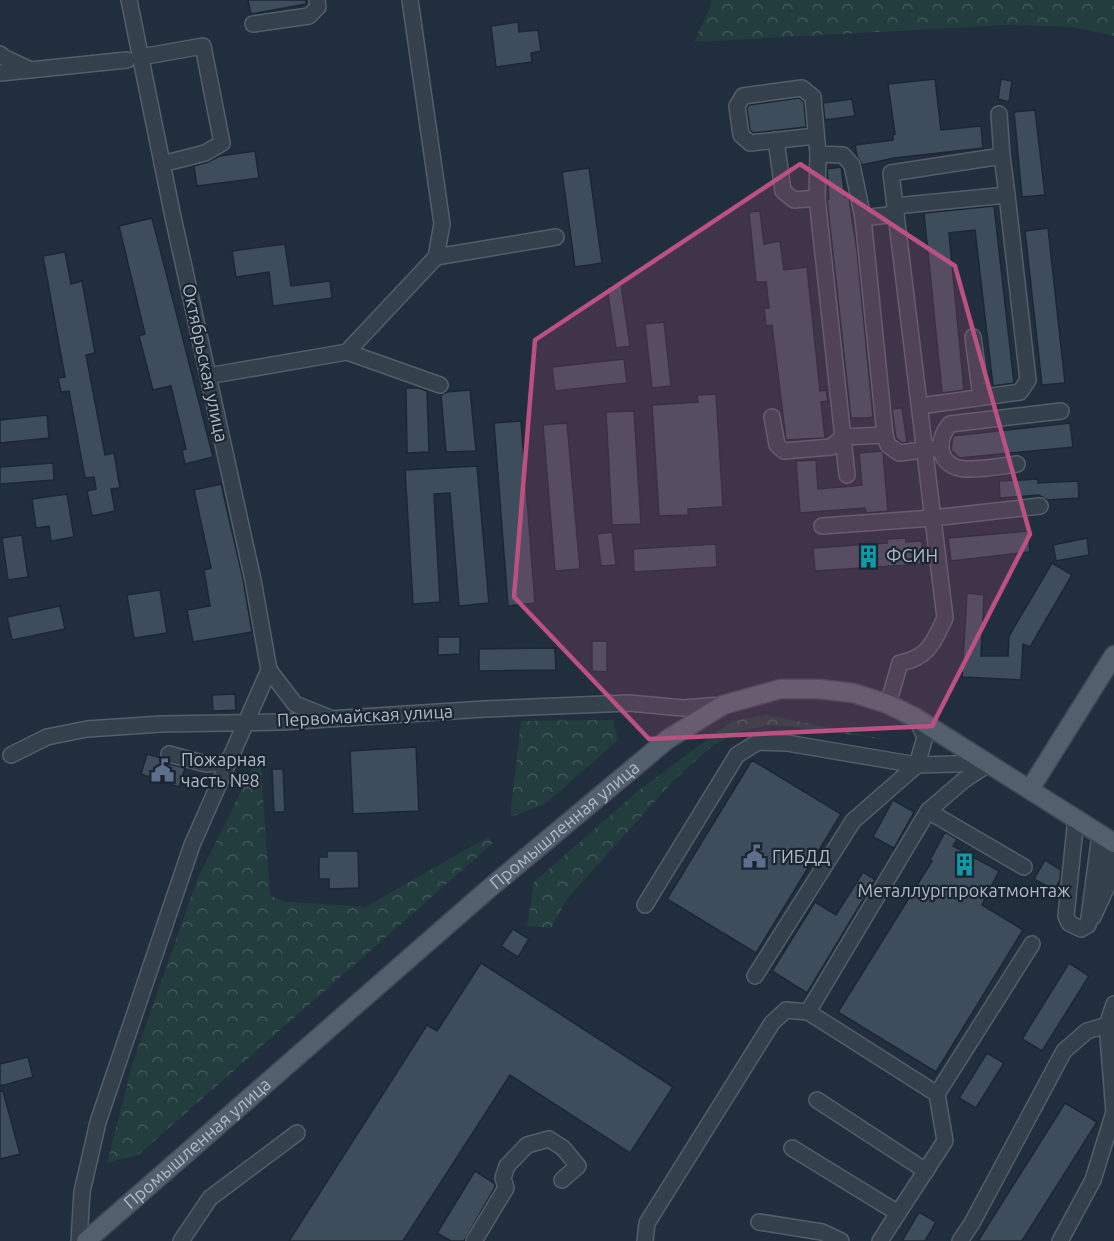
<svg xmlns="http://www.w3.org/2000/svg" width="1114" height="1241" viewBox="0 0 1114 1241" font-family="Ubuntu,sans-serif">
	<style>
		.forest { fill: url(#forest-crowns) }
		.building { fill: #3d4d5c; stroke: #1d2733; stroke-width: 1.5 }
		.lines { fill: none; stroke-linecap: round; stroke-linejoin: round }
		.minor-casing { stroke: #535e6b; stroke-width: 18 }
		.major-casing { stroke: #3e4956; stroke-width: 21 }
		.minor { stroke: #35404d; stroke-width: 15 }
		.major { stroke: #535f6d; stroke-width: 18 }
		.marked { fill: #bc5181; fill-opacity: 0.2; stroke: #bc5181; stroke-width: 4.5; stroke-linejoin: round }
		.labels { text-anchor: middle; stroke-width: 4.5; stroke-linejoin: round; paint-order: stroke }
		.street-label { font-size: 18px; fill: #b1bbc8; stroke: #1b2531 }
		.poi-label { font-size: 18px; fill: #b1bbc8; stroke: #1b2531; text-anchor: start }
	</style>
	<defs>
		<pattern id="forest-crowns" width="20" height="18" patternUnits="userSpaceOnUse" patternTransform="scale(1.5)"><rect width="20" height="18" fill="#233c3e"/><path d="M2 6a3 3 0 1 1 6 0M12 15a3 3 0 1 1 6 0" fill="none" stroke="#415658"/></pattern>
	</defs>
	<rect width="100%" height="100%" fill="#212e3d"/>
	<!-- forest -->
	<g class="forest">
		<polygon points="711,0 1114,0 1114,36 1072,27 1008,25 694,42 710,8"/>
		<polygon points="768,715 893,741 806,728 772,725 743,730 712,746 674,780 567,899 551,928 527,926 534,882 638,791 732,721"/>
		<polygon points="613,720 618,740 545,804 510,817 521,721"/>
		<polygon points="260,753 270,895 282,901 365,907 488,837 493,843 138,1155 107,1163 133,1062 197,880"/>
	</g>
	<!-- building -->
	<g class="building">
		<polygon points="248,0 306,0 306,4 251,14"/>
		<polygon points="518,22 519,32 538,30 541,51 531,53 532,62 496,67 491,26"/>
		<polygon points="935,79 941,130 981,126 983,148 894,158 862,165 857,156 855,145 893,140 893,135 895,134 888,84"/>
		<polygon points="1001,79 1012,81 1009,102 998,99"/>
		<polygon points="799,98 804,102 806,127 753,133 750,130 747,108 749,105"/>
		<polygon points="852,99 855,116 825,120 823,103"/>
		<polygon points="1035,110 1045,195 1022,197 1014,112"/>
		<polygon points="255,151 259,178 197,186 194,166 208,162 220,156"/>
		<polygon points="841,167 845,197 849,197 850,206 857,251 873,417 867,418 851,418 827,199 829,199 827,169"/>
		<polygon points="589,168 602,263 575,267 562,172"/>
		<polygon points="994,206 1014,383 993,386 975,230 949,233 964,390 942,393 924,213"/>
		<polygon points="760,211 764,244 780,241 784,270 807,267 820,391 826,390 828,401 821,402 825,438 786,440 772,325 766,326 764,308 769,308 766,282 756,282 749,212"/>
		<polygon points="152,218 213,457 185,464 182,450 186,449 171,386 153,390 139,336 145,334 119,226"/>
		<polygon points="1048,228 1065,383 1042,385 1025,231"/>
		<polygon points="285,244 291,286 330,281 332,298 273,306 269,272 236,277 232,251"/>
		<polygon points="65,252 71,284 82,281 95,353 86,355 105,455 114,453 120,488 111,489 115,511 92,516 87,491 96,489 94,477 85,478 69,391 61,392 58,378 65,377 43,256"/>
		<polygon points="621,285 630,346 616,348 607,287"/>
		<polygon points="664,322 671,386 652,388 645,324"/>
		<polygon points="624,359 627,383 555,391 552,367"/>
		<polygon points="406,388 419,388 427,391 429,452 407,453"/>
		<polygon points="470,390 476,451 446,452 441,395 447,392"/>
		<polygon points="716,394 723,507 688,509 688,515 659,516 652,405 698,402 697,395"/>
		<polygon points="902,408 907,442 902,443 896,438 892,409"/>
		<polygon points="634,411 641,524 612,525 606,412"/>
		<polygon points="47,415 49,438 0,443 0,420"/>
		<polygon points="521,421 535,603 508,606 494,423"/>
		<polygon points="567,423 580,569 555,571 543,425"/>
		<polygon points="1070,423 1073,447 959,458 951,450 953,436"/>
		<polygon points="881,451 883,453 888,511 866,513 865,508 800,513 796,461 816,460 818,489 862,485 859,453"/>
		<polygon points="53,463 54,480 0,484 0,467"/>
		<polygon points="477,466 489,603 459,606 450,493 434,494 440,602 413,604 405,470"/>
		<polygon points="1038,479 1038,483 1078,481 1079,498 1047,500 1039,495 1000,498 999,481"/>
		<polygon points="221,484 243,579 252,632 193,642 187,610 210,606 204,570 211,568 194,490"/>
		<polygon points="67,494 74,537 51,541 49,526 36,528 32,499"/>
		<polygon points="1028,531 1030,552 951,561 948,538"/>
		<polygon points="612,532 616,565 601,566 597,534"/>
		<polygon points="22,535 28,577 8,580 2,538"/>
		<polygon points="906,538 906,542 922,541 923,564 815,571 813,548 887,543 887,539"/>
		<polygon points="1087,538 1089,555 1056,561 1053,545"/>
		<polygon points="716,544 717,567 634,572 633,549"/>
		<polygon points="1052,563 1072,575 1030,647 1023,644 1021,680 962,677 967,593 984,595 981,656 1008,656 1009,636"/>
		<polygon points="160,590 167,633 134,638 127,595"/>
		<polygon points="60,606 65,629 12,640 7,617"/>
		<polygon points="438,637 460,637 460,654 438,655"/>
		<polygon points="592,641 607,641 607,672 592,671"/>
		<polygon points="555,648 556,670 479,671 479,649"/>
		<polygon points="235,694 236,710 213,711 212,695"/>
		<polygon points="416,747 419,811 353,814 350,751"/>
		<polygon points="147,754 161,758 166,763 185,768 179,787 141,774"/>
		<polygon points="752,760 841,814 756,953 667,899"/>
		<polygon points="272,769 283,769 285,812 274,812"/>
		<polygon points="893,800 914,812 894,848 873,837"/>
		<polygon points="945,832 957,839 953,846 999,871 982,905 1023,930 936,1072 838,1012 932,861 930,860"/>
		<polygon points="327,851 358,851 359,888 329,889 329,879 319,879 319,857 327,857"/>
		<polygon points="1045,860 1061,870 1060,880 1054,890 1034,879"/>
		<polygon points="863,872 875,880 807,993 772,971 815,902 836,915"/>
		<polygon points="513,929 529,939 518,957 501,946"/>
		<polygon points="481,963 673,1087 630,1153 510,1075 403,1241 289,1241 427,1025 437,1031"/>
		<polygon points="1069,963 1089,976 1042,1051 1022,1039"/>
		<polygon points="987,1053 1004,1063 976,1108 959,1098"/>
		<polygon points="28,1057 33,1077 0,1086 0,1064"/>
		<polygon points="0,1091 3,1091 20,1154 0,1159"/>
		<polygon points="1065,1103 1097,1122 1022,1241 978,1241"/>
		<polygon points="475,1171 494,1183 495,1187 464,1241 451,1241 437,1233"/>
		<polygon points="919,1212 936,1222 925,1241 902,1241"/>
	</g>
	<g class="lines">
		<defs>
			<g id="minor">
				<polyline points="253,24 309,16 318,7 317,0"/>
				<polyline points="0,54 5,58 31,70"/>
				<polyline points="141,57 203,46 222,143 205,153 162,164"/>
				<polyline points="0,73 127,60"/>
				<polyline points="816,136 750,143 741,135 737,106 743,96 802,88 813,97 818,154 843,155 852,165 863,218"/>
				<polyline points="776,140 783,191 794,200 817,198"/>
				<polyline points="818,154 817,198 847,475"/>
				<polyline points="895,206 1007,195 1002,156"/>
				<polyline points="896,214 863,218 885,435 888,445 899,453 939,448"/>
				<polyline points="436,257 556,237"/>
				<polyline points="973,337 981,397"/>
				<polyline points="347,352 440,385"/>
				<polyline points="208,376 347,352 436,257 442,224 410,0"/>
				<polyline points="920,406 1020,392 1028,380 1007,195"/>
				<polyline points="772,417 777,445 784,451 831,447 843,437 885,435"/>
				<path d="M1017 464C1001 466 981 470 965 469 938 467 935 441 950 424L1061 411"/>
				<polyline points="822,526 933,518 1040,506"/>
				<polyline points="269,670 295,704 328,717"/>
				<path d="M888 704 900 663C929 657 933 643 945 618L891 173 1002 156 999 114"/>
				<polyline points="169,754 206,764 229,762"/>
				<polyline points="11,755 47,737 87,729 161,724 282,722 485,709 629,703 683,708 722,705"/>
				<polyline points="990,763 964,780 928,811 1024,867"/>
				<polyline points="928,811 808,1012 937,1094 1032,944"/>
				<polyline points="1076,818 1066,916 1069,923 1081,929 1088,925 1100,834"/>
				<polyline points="645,905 737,755 758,742 787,743 917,765 990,763"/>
				<polyline points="1093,917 1108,884 1113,842"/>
				<polyline points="755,976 853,821 917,765 925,737 916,718"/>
				<polyline points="817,1100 926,1171"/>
				<polyline points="792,1148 898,1213"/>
				<polyline points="759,1222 822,1232 841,1241"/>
				<polyline points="79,1241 82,1192 98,1122 192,845 269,670 253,580 173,217 129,0"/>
				<polyline points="181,1241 210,1198 297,1133"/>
				<polyline points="474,1241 506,1188 503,1178 507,1166 527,1145 549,1139 563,1148 578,1166 562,1180"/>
				<polyline points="645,1241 647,1223 772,1023 786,1010 808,1012"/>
				<polyline points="880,1241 945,1141 937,1094"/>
				<polyline points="960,1241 972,1223 1064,1051 1087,1031 1107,1025"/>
				<polyline points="1060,1241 1093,1180 1114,1112 1107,1025 1114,1004"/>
			</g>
			<g id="major">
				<polyline points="1030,789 1114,655"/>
				<path id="s1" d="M86 1241 485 892 668 739 723 705 780 689H819L853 693 888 704 916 718 1114 843"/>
			</g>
		</defs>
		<!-- minor casing -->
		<use href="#minor" class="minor-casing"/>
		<!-- major casing -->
		<use href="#major" class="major-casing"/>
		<!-- minor -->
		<use href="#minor" class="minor"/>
		<!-- major -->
		<use href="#major" class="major"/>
	</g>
	<!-- marked area -->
	<path class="marked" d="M800 164 955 266 1030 534 932 726 649 739 514 597 535 340Z"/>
	<!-- icons -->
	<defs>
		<symbol id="building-bare" viewBox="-9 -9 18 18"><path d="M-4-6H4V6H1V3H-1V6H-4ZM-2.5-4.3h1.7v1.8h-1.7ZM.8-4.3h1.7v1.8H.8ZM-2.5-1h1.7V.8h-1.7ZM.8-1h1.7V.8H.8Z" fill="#0f9aa8" stroke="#1b2531" stroke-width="2.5" paint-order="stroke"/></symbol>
		<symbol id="civic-bare" viewBox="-9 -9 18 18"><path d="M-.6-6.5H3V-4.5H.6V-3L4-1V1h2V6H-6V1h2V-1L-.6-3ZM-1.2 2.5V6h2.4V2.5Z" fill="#5c6f8a" stroke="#1b2531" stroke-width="2.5" paint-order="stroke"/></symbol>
	</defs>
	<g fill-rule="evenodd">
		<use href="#building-bare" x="852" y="540" width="33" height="33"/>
		<use href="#civic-bare" x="146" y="754" width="33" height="33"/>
		<use href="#civic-bare" x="738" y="840" width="33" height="33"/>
		<use href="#building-bare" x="948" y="848" width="33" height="33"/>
	</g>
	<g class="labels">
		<!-- street labels -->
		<g class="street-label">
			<text transform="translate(205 363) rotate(78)" y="6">Октябрьская улица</text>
			<text transform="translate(365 716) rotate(-3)" y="6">Первомайская улица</text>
			<text dy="6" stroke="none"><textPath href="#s1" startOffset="634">Промышленная улица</textPath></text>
			<text dy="6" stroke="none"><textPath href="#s1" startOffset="148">Промышленная улица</textPath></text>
		</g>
		<!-- poi labels -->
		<g class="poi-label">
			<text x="886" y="562">ФСИН</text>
			<text x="181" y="766">Пожарная<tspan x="181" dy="21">часть №8</tspan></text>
			<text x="772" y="863">ГИБДД</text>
			<text x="964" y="897" text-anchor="middle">Металлургпрокатмонтаж</text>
		</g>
	</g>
</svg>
